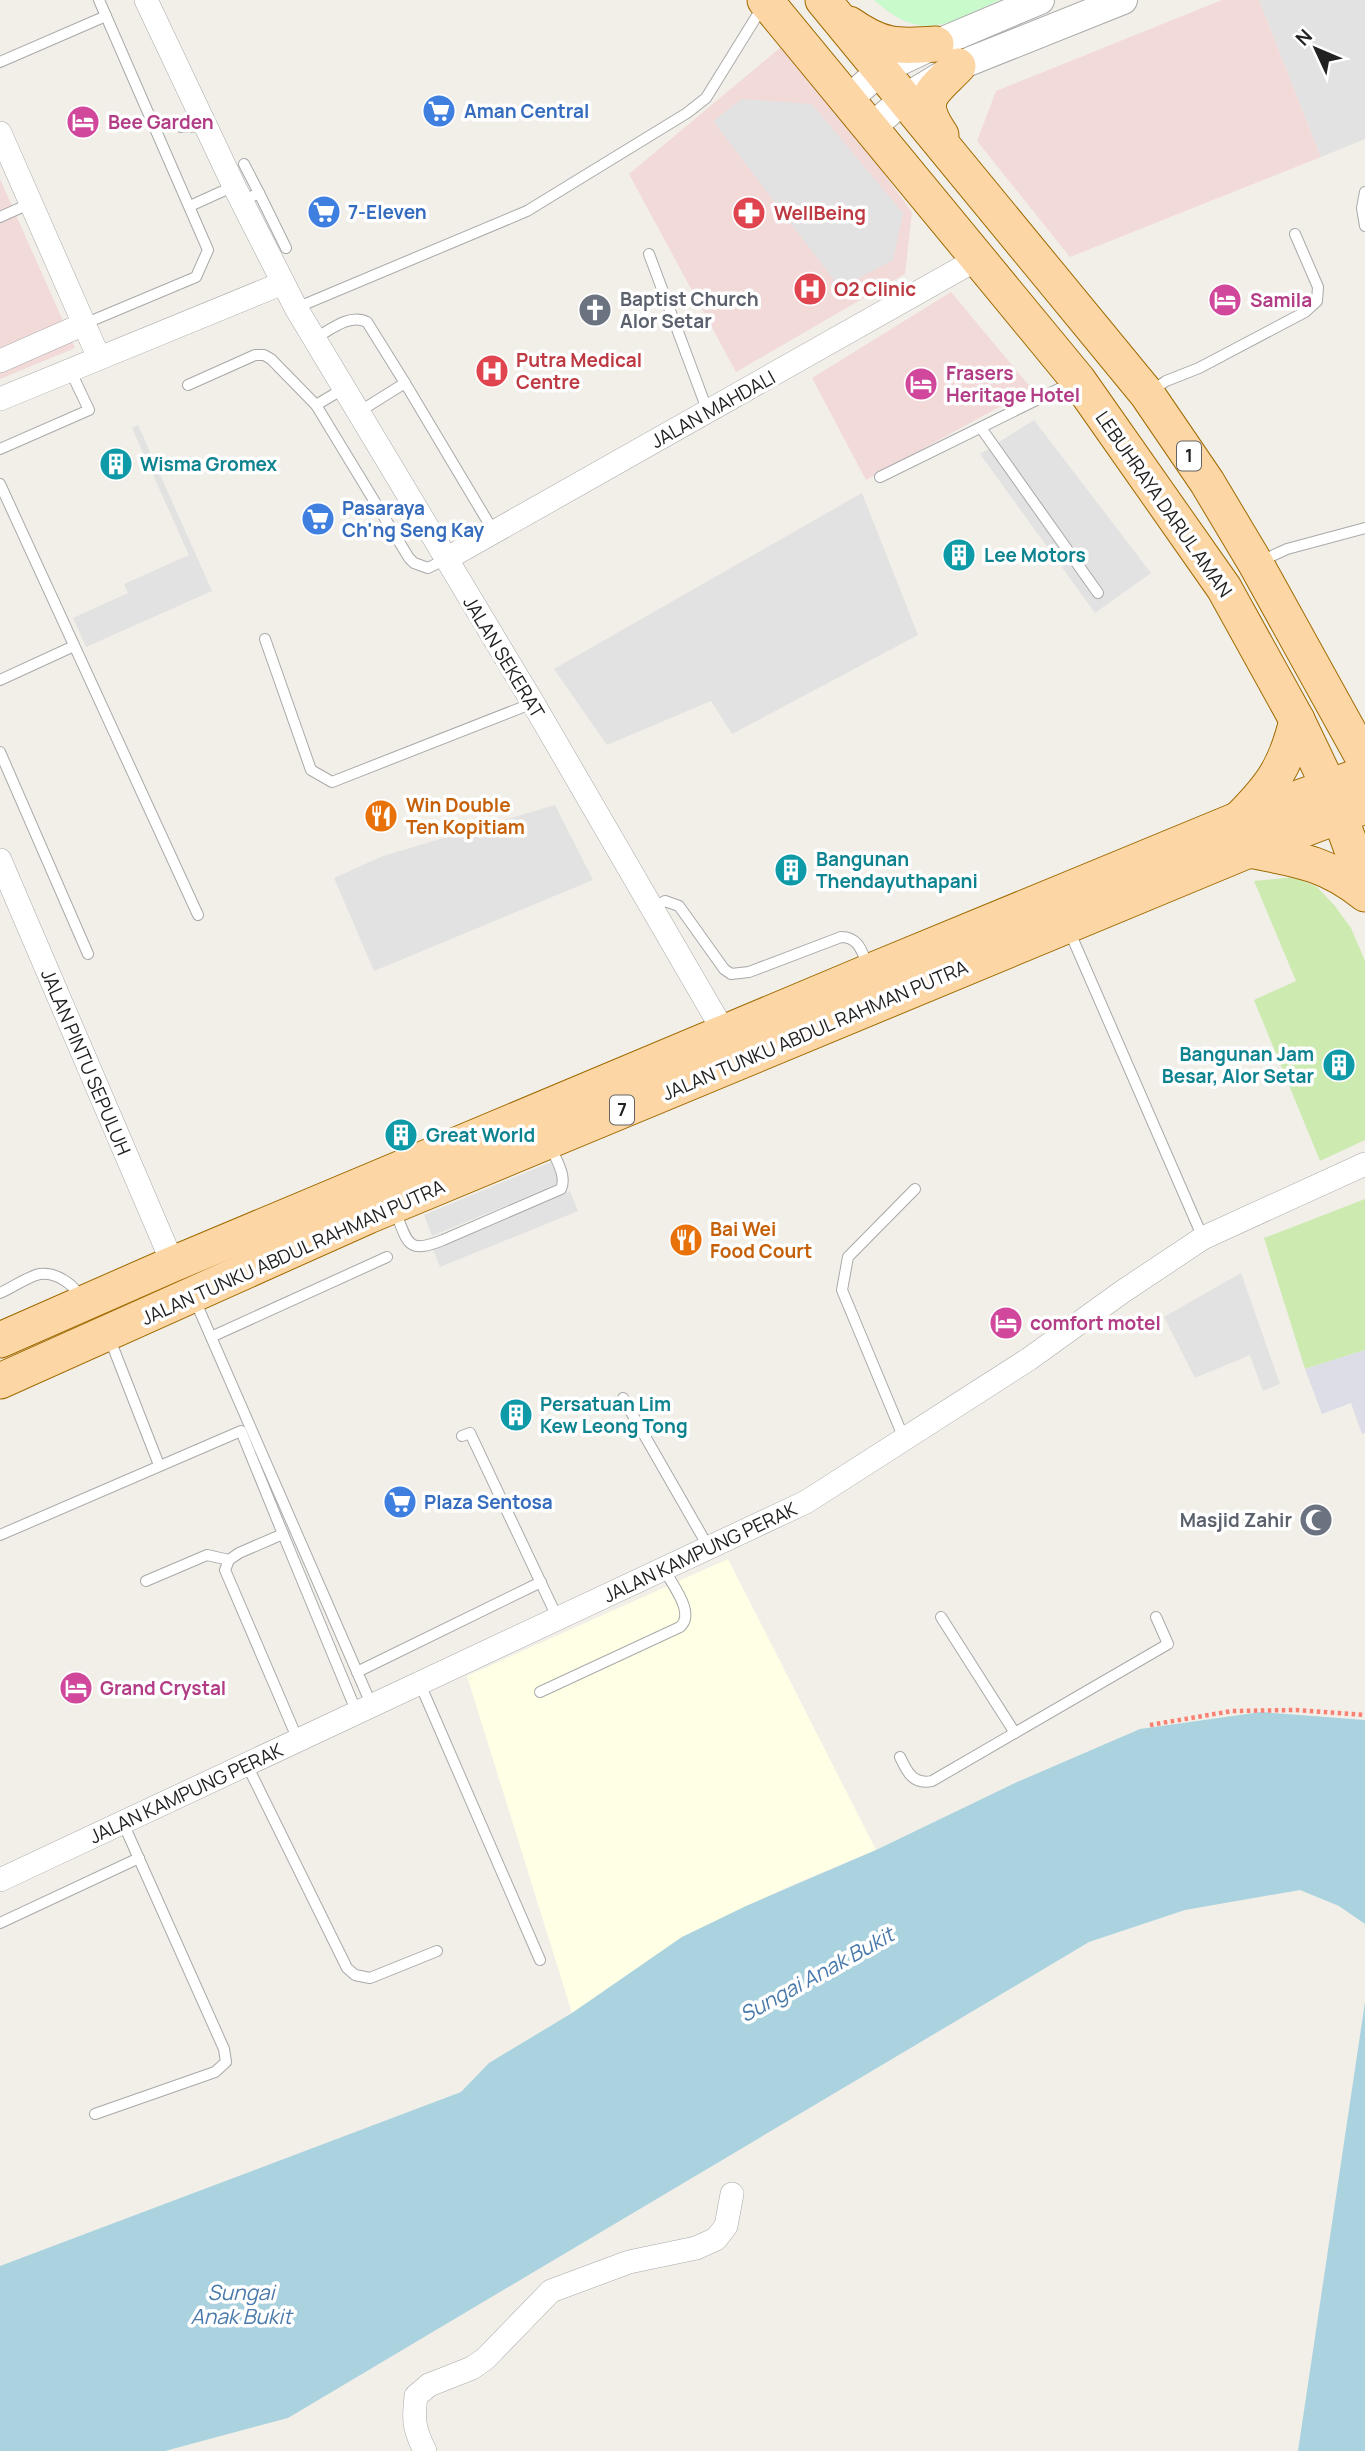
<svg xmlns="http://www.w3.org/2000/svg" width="1365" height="2451" viewBox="0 0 1365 2451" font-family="Manrope,sans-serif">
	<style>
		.commercial { fill: #f2dad9 }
		.education { fill: #ffffe5 }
		.grass { fill: #cdebb0 }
		.park { fill: #c8facc }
		.parking { fill: #e2e2e2 }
		.plaza { fill: #dddde8 }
		.water { fill: #aad3df }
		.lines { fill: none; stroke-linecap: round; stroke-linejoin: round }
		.service-casing { stroke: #a9a9a9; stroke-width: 12 }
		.minor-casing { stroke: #a9a9a9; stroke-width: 24 }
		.tertiary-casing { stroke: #a9a9a9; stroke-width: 30 }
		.primary-casing { stroke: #a06b00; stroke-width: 37 }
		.path { stroke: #fa8072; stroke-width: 4.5; stroke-dasharray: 3.5 3.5; stroke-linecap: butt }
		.service { stroke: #fff; stroke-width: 10 }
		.minor { stroke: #fff; stroke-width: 23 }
		.tertiary { stroke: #fff; stroke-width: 28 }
		.primary { stroke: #fcd6a4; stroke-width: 35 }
		.labels { text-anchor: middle; stroke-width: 7; stroke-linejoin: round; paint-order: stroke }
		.shield { fill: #fff; stroke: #646464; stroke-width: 2 }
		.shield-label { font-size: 18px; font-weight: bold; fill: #222 }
		.shop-label { font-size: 19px; font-weight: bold; fill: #366cbe; stroke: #fff; text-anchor: start }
		.hotel-label { font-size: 19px; font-weight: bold; fill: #b23c85; stroke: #fff; text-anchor: start }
		.health-label { font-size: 19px; font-weight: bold; fill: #be3a42; stroke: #fff; text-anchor: start }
		.worship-label { font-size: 19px; font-weight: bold; fill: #5b616d; stroke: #fff; text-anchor: start }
		.street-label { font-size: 19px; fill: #222; stroke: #fff }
		.culture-label { font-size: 19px; font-weight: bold; fill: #0d838f; stroke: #fff; text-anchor: start }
		.food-label { font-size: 19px; font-weight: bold; fill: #c56008; stroke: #fff; text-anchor: start }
		.water-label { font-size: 21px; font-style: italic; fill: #4a7aab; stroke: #fff }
	</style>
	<rect width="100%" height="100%" fill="#f2efe9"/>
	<!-- commercial -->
	<g class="commercial">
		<polygon points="1222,0 1259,0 1321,157 1070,257 977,141 996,91"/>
		<polygon points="787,42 912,212 905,274 736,372 629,174"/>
		<polygon points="0,179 75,348 0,379"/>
		<polygon points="951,292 1032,389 866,480 812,378"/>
	</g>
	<!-- education -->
	<polygon class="education" points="728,1559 876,1850 792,1885 682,1937 572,2013 467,1676"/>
	<!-- grass -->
	<g class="grass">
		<polygon points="1294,877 1317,887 1335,906 1351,928 1365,961 1365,1140 1320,1161 1254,1000 1296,981 1254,881"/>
		<polygon points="1365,1199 1365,1350 1305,1369 1264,1238"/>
	</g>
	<!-- park -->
	<path class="park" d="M874 0H1000C946 24 924 44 874 0Z"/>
	<!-- parking -->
	<g class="parking">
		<polygon points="1259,0 1365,0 1365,139 1321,157"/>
		<polygon points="742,99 812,104 903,213 893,260 840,288 713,121"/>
		<polygon points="1034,420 1151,573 1095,613 980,454"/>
		<polygon points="138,425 212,591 86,647 73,618 128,593 124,584 189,555 132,428"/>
		<polygon points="862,493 918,635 732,734 711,701 607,745 554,669"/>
		<polygon points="555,805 593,880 374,971 334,878 383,856"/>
		<polygon points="551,1162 560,1183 432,1236 424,1215"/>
		<polygon points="570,1191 578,1211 440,1267 432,1247"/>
		<polygon points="1241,1273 1280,1384 1263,1391 1250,1355 1195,1378 1164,1317"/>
	</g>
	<!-- plaza -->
	<polygon class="plaza" points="1365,1350 1365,1433 1362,1434 1351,1403 1322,1414 1305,1369"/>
	<!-- water -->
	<g class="water">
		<polygon points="1261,1712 1365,1720 1365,1924 1339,1906 1300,1890 1185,1910 1089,1942 288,2418 165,2451 0,2451 0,2266 461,2092 489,2063 572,2013 682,1937 746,1906 876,1850 1015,1783 1140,1729"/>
		<polygon points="1365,2002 1365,2451 1298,2451"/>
	</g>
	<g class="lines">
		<defs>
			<g id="service">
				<polyline points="0,62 106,16"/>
				<polyline points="181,127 206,126"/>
				<polyline points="244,164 259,193"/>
				<polyline points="1365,192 1362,208 1365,226"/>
				<polyline points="242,201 259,193 286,248"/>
				<polyline points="190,206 234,186"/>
				<polyline points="0,217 31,203"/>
				<polyline points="649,254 708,412"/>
				<polyline points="296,308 527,211 687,113 706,98 763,6"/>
				<polyline points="84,324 196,277 208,250 99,0"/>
				<path d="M314 339C330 330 350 313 367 322L405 383"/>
				<polyline points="188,385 255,355 264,355 271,359 316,405 409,558 414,563 428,568 446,559"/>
				<polyline points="1150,392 1166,381 1199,368 1305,312 1317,301 1318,287 1295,234"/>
				<polyline points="316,405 343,389"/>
				<polyline points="357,413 405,383 494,532"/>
				<polyline points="981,428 1098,593"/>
				<polyline points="0,449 89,410 70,370"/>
				<polyline points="880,477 1075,381"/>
				<polyline points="0,484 198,915"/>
				<polyline points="1261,561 1287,549 1365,528"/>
				<polyline points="265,639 311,770 332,782 533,703"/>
				<polyline points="0,680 74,646"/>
				<polyline points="0,752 88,954"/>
				<path d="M652 908 665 901 679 906 724 969 731 974 749 972 841 937C859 937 862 952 868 966"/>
				<polyline points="1068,928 1203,1238"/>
				<path d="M395 1211C408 1242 406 1255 443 1240L561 1189C567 1176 556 1160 551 1147"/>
				<path d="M0 1293C12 1288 28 1276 40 1274 57 1272 75 1285 81 1299"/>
				<polyline points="194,1298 372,1706"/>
				<polyline points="109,1337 159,1465"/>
				<polyline points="211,1337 387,1257"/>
				<polyline points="623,1398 709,1548"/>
				<polyline points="462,1436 470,1433 558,1619"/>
				<polyline points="905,1441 842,1290 848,1257 915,1189"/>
				<polyline points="0,1535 241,1431 283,1534"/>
				<polyline points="146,1581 207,1555 229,1560"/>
				<polyline points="941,1617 1015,1733"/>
				<polyline points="357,1672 541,1582"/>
				<polyline points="420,1684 540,1960"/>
				<path d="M540 1692 680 1627C696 1613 672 1585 664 1569"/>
				<polyline points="298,1740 225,1570 229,1560 239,1553 283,1534 357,1713"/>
				<path d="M900 1757C907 1772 913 1785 932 1781L1168 1644 1156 1617"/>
				<polyline points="247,1765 347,1968 355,1975 370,1978 437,1951"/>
				<polyline points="0,1923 139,1858"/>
				<polyline points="95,2114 215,2072 226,2062 224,2049 123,1823"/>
			</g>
			<g id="minor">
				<polyline points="146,0 234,186 296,308 533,703 724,1032"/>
				<polyline points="0,133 99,358"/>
				<polyline points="0,361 84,324"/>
				<polyline points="0,399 283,283"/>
				<polyline points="446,559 979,258"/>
				<polyline points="0,860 173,1264"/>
				<polyline points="0,1880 806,1502 1029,1359 1122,1292 1203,1238 1365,1164"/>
				<path d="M425 2451C414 2429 413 2420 416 2396L429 2385 472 2368 485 2359 551 2291 629 2262 696 2248 716 2239 726 2226 732 2194"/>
			</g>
			<g id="tertiary">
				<polyline points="849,99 881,70 936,44 1040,0"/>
				<polyline points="870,129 905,98 958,66 1123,0"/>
			</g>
			<g id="primary">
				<polyline points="765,0 1078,380 1224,588 1297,720 1329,787 1365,885"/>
				<polyline points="823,0 1147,394 1207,482 1256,564 1365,761"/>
				<path d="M849 24C882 47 896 47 936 44"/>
				<path d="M941 135C916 98 932 93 958 66"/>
				<path d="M1240 818C1273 785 1286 766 1297 720"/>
				<path d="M1249 850C1296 859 1327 863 1365 894"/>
				<polyline points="0,1340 173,1264 871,971 1237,820 1365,774"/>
				<polyline points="0,1381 368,1216 1249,850 1365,806"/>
			</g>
		</defs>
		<!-- service casing -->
		<use href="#service" class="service-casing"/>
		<!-- minor casing -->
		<use href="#minor" class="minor-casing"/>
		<!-- tertiary casing -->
		<use href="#tertiary" class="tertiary-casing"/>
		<!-- primary casing -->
		<use href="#primary" class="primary-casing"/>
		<!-- path -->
		<polyline class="path" points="1150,1725 1232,1711 1296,1710 1365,1715"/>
		<!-- service -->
		<use href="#service" class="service"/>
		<!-- minor -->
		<use href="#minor" class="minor"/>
		<!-- tertiary -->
		<use href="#tertiary" class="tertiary"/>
		<!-- primary -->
		<use href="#primary" class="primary"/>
	</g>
	<!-- icons -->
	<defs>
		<symbol id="supermarket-disc" viewBox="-11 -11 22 22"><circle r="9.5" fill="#3f7fe0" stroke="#fff"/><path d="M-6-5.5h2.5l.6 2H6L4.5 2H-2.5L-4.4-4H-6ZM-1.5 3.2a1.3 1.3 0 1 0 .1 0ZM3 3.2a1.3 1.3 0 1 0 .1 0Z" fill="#fff"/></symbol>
		<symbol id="hotel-disc" viewBox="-11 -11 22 22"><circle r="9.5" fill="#d1479c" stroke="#fff"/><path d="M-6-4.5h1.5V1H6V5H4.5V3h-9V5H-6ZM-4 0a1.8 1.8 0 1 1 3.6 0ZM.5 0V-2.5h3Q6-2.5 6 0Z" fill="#fff"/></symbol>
		<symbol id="pharmacy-disc" viewBox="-11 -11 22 22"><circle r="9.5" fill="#e0444e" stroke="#fff"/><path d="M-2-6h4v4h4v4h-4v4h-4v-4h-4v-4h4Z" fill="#fff"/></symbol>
		<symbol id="hospital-disc" viewBox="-11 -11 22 22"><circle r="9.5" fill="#e0444e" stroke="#fff"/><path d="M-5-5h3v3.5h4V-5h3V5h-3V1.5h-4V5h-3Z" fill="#fff"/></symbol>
		<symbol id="church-disc" viewBox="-11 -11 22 22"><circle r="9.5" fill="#6b7280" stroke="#fff"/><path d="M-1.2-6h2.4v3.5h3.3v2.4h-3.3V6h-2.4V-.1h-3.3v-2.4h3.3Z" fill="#fff"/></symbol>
		<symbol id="building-disc" viewBox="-11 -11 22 22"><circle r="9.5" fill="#0f9aa8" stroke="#fff"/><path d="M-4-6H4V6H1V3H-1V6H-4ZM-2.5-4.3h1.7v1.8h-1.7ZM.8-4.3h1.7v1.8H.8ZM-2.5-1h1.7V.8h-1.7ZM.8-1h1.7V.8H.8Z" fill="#fff"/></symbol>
		<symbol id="restaurant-disc" viewBox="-11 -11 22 22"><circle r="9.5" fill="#e8710a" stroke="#fff"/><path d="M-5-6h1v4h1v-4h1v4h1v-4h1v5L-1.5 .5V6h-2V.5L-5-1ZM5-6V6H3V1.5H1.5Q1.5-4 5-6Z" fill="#fff"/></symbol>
		<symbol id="mosque-disc" viewBox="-11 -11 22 22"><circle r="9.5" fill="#6b7280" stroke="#fff"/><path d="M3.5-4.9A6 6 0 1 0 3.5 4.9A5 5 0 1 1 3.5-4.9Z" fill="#fff"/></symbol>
	</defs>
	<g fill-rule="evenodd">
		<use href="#supermarket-disc" x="420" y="92" width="38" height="38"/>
		<use href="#hotel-disc" x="64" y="103" width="38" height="38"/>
		<use href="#supermarket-disc" x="305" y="193" width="38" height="38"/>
		<use href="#pharmacy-disc" x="730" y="194" width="38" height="38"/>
		<use href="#hospital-disc" x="791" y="270" width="38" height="38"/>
		<use href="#hotel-disc" x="1206" y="281" width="38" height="38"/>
		<use href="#church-disc" x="576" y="291" width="38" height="38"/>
		<use href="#hospital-disc" x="473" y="352" width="38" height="38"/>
		<use href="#hotel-disc" x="902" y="365" width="38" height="38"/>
		<use href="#building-disc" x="97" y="445" width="38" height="38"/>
		<use href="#supermarket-disc" x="299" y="500" width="38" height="38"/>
		<use href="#building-disc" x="940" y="536" width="38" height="38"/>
		<use href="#restaurant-disc" x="362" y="797" width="38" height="38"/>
		<use href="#building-disc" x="772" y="851" width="38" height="38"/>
		<use href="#building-disc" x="1320" y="1046" width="38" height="38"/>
		<use href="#building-disc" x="382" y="1116" width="38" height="38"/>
		<use href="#restaurant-disc" x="667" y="1221" width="38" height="38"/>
		<use href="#hotel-disc" x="987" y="1304" width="38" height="38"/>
		<use href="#building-disc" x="497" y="1396" width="38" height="38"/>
		<use href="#supermarket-disc" x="381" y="1483" width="38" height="38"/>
		<use href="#mosque-disc" x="1297" y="1501" width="38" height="38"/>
		<use href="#hotel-disc" x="57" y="1669" width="38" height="38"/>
	</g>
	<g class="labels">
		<!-- shield labels -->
		<g class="shield">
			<rect x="1177" y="441.5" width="24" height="29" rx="5"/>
			<rect x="610" y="1095.5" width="24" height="29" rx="5"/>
		</g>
		<g class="shield-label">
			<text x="1189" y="462">1</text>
			<text x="622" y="1116">7</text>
		</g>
		<!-- shop labels -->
		<g class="shop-label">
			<text x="464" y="118">Aman Central</text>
			<text x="348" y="219">7-Eleven</text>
			<text x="342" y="515">Pasaraya<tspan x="342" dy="22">Ch'ng Seng Kay</tspan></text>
			<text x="424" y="1509">Plaza Sentosa</text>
		</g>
		<!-- hotel labels -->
		<g class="hotel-label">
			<text x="108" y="129">Bee Garden</text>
			<text x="1250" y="307">Samila</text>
			<text x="946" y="380">Frasers<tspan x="946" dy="22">Heritage Hotel</tspan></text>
			<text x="1030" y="1330">comfort motel</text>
			<text x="100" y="1695">Grand Crystal</text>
		</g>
		<!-- health labels -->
		<g class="health-label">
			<text x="774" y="220">WellBeing</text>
			<text x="834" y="296">O2 Clinic</text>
			<text x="516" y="367">Putra Medical<tspan x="516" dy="22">Centre</tspan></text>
		</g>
		<!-- worship labels -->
		<g class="worship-label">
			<text x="620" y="306">Baptist Church<tspan x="620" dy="22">Alor Setar</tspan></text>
			<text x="1292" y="1527" text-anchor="end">Masjid Zahir</text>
		</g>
		<!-- street labels -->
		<g class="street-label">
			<text transform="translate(713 409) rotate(-29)" y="7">JALAN MAHDALI</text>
			<text transform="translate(1164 504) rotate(55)" y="7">LEBUHRAYA DARUL AMAN</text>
			<text transform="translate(504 657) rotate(59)" y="7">JALAN SEKERAT</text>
			<text transform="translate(815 1030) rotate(-23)" y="7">JALAN TUNKU ABDUL RAHMAN PUTRA</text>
			<text transform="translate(86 1062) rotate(67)" y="7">JALAN PINTU SEPULUH</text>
			<text transform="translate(293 1252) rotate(-24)" y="7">JALAN TUNKU ABDUL RAHMAN PUTRA</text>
			<text transform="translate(700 1552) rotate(-25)" y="7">JALAN KAMPUNG PERAK</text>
			<text transform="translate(186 1793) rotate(-25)" y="7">JALAN KAMPUNG PERAK</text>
		</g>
		<!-- culture labels -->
		<g class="culture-label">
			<text x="140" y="471">Wisma Gromex</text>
			<text x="984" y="562">Lee Motors</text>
			<text x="816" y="866">Bangunan<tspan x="816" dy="22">Thendayuthapani</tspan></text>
			<text x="1314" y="1061" text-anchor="end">Bangunan Jam<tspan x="1314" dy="22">Besar, Alor Setar</tspan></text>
			<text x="426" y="1142">Great World</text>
			<text x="540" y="1411">Persatuan Lim<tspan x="540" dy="22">Kew Leong Tong</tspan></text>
		</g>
		<!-- food labels -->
		<g class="food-label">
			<text x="406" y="812">Win Double<tspan x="406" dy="22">Ten Kopitiam</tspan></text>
			<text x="710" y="1236">Bai Wei<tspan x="710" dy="22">Food Court</tspan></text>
		</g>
		<!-- water labels -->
		<g class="water-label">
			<text transform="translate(817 1975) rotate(-29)" y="7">Sungai Anak Bukit</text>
			<text x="241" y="2300">Sungai<tspan x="241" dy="24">Anak Bukit</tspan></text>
		</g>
	</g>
	<!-- north arrow -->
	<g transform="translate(1316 49) rotate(314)" stroke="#ffffff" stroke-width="5" paint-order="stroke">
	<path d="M0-5L12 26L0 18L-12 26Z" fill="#222222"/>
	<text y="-10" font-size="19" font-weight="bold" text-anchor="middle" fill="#222222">N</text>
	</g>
</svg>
